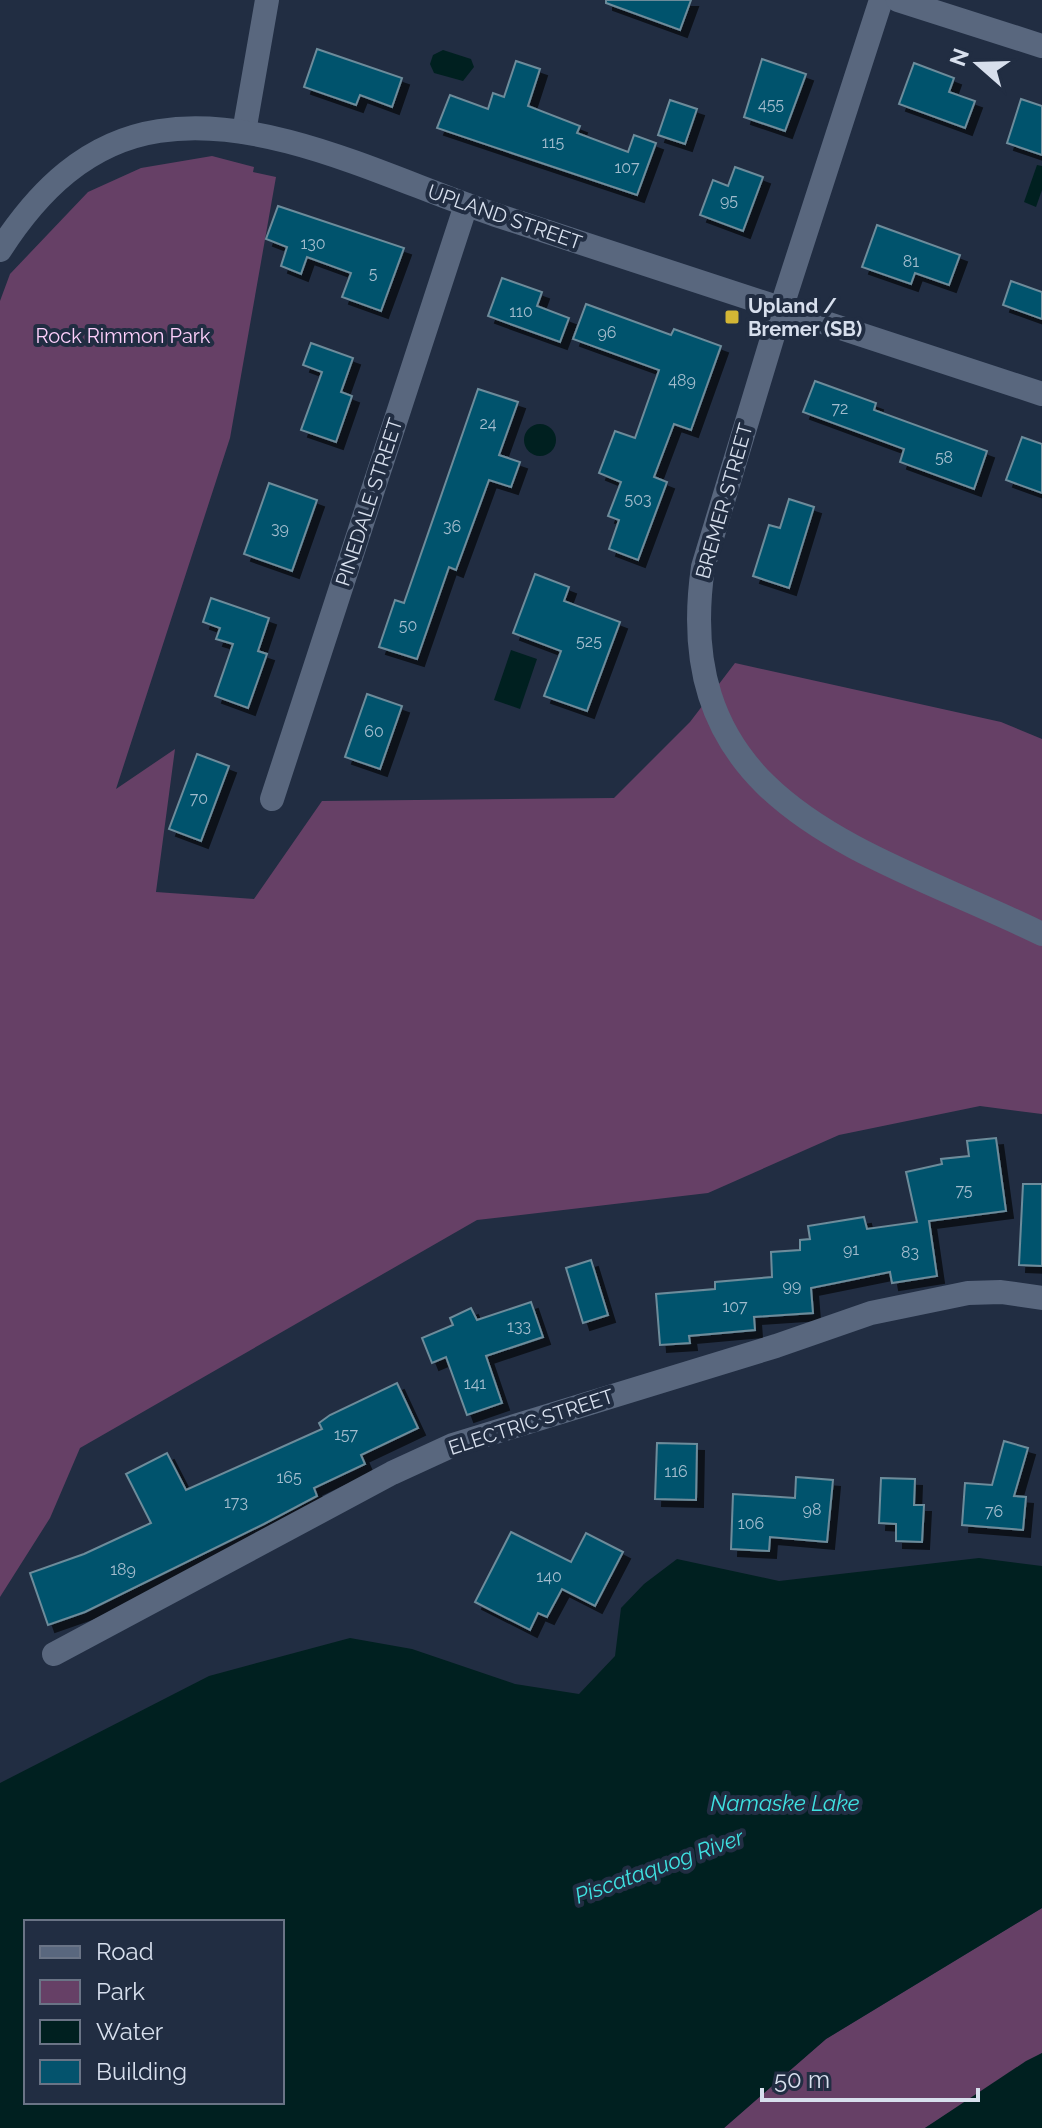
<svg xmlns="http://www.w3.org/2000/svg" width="1042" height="2128" viewBox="0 0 1042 2128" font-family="Raleway,sans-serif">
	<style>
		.green { fill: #664066 }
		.water { fill: #002020; fill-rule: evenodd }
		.building { fill: #04536d; stroke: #6d8c9b; stroke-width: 2; filter: url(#shadow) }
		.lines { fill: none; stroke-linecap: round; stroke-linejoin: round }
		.street { stroke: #59677e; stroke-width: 24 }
		.poi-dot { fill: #d3b635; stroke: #212d42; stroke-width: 3 }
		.labels { text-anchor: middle; stroke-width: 8; stroke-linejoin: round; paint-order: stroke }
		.number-label { font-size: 16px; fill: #a2bccd }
		.street-label { font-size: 20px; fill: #d7dfed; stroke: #212d42 }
		.poi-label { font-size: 20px; font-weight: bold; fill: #d7dfed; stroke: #212d42; text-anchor: start }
		.park-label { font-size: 20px; fill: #fed0fc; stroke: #212d42 }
		.water-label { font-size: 22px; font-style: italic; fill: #3fe2e2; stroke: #212d42 }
	</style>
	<defs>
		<filter id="shadow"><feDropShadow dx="7" dy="7" stdDeviation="0" flood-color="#0009"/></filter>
	</defs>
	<rect width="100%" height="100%" fill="#212d42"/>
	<!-- green -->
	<g class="green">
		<polygon points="212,156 254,167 253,172 276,177 230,438 116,789 175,749 156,892 254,899 322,801 614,798 690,722 735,663 1001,722 1042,739 1042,1114 980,1106 839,1135 708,1193 477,1220 80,1448 50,1518 0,1597 0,301 10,274 88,192 141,168"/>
		<polygon points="1042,1908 1042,2053 925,2128 724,2128 826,2039"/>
	</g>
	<!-- water -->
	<g class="water">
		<polygon points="443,50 471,59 474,67 463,81 434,73 430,64 433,55"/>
		<polygon points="1037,165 1042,166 1042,190 1036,207 1024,202"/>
		<circle cx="540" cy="440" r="16"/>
		<polygon points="511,650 537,659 520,709 494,700"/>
		<path d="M979 1558 1042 1566V1908L826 2039 724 2128H0V1783L209 1676 350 1638 412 1649 515 1684 579 1694 615 1656 621 1608 644 1584 677 1559 779 1581ZM26 1922H282V2102H26Z"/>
		<polygon points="1042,2053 1042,2128 925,2128 1026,2061"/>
	</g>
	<!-- building -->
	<g class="building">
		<polygon points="606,0 691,0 680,30 606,3"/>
		<polygon points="317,49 402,78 392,107 360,95 356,105 304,87"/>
		<polygon points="762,59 806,74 785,131 744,117"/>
		<polygon points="516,61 540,69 528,106 580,126 577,133 628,152 634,135 656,143 637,195 437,128 450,95 488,109 493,93 504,97"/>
		<polygon points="914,63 954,78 949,92 975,101 965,128 899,104"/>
		<polygon points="1021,99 1042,106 1042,155 1007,143"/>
		<polygon points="670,100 697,109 685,144 658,135"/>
		<polygon points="735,167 763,177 743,231 700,215 713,180 728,186"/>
		<polygon points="278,206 404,248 381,311 342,297 351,273 307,257 301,274 281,266 287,247 266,239"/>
		<polygon points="877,225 960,255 949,285 915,273 911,284 862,267"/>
		<polygon points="502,278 542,292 537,306 569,318 560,342 488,316"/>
		<polygon points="1011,281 1042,292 1042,319 1003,305"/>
		<polygon points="586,304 671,335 674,329 721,346 691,430 674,424 654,477 667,482 638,560 609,549 619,520 608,516 621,482 599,473 615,431 635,438 659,370 573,339"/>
		<polygon points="311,343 353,358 341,392 352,396 336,442 301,430 322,372 303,365"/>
		<polygon points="815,381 876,403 874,410 987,451 974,489 900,462 904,449 803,412"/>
		<polygon points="478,389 518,402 499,455 520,462 511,487 489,480 456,570 449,567 417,659 379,647 395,600 404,603"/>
		<polygon points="1022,437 1042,444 1042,493 1006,480"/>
		<polygon points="269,483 317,500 292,571 244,554"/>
		<polygon points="789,499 814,507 789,588 753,576 769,525 780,528"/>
		<polygon points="535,574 569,587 564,601 620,622 587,711 544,696 561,651 513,633"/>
		<polygon points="211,598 269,618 258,651 267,654 248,708 215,696 233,644 216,639 220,628 203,622"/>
		<polygon points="367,694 402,706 380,769 345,757"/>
		<polygon points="197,754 229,766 201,841 169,829"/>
		<polygon points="996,1138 1006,1211 929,1221 937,1276 892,1283 890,1272 811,1288 813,1313 754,1317 755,1330 689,1336 690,1343 660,1345 656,1294 715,1289 715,1282 772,1277 771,1252 800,1250 800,1240 810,1239 808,1226 864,1217 867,1229 917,1222 906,1172 942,1164 941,1159 969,1156 967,1141"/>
		<polygon points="1023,1184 1042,1184 1042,1266 1019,1265"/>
		<polygon points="591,1260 608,1315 583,1323 566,1268"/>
		<polygon points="531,1302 543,1337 486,1356 502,1403 467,1415 446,1357 432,1363 422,1338 453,1325 450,1318 471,1308 477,1320"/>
		<polygon points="397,1383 418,1428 361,1455 365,1464 314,1488 317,1496 264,1524 85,1612 48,1625 30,1573 84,1554 151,1523 126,1474 167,1453 186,1490 322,1429 319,1423 330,1415"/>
		<polygon points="1004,1441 1028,1448 1014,1496 1026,1497 1023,1530 962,1525 965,1483 992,1485"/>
		<polygon points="657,1443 697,1444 696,1500 655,1499"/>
		<polygon points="796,1477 833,1480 827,1542 770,1537 769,1551 731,1549 733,1494 795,1498"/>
		<polygon points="881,1478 915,1479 914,1505 924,1505 922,1542 896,1541 896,1524 879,1523"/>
		<polygon points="511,1532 571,1562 586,1533 623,1552 595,1606 562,1589 547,1617 538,1613 530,1630 475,1602"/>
	</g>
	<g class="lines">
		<!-- street -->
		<g class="street">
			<path d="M881 0 781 309 703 567C668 809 870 850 1042 934"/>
			<polyline points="898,0 1042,46"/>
			<polyline points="244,132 267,0"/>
			<path d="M0 250C38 191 87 142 159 131 269 114 393 181 496 215 678 275 860 335 1042 394"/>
			<polyline points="272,799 466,205"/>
			<polyline points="54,1654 392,1473 453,1445 776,1346 871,1313 968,1293 1001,1292 1042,1298"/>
		</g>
	</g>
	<!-- markers -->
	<rect class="poi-dot" x="724" y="309" width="16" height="16" rx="4"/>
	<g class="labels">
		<!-- number labels -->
		<g class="number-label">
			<text x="771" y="110">455</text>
			<text x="553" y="148">115</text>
			<text x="627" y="173">107</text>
			<text x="729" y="206">95</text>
			<text x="313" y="249">130</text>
			<text x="911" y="267">81</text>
			<text x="373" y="279">5</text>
			<text x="521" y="317">110</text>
			<text x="607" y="338">96</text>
			<text x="682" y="386">489</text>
			<text x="840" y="414">72</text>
			<text x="488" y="429">24</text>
			<text x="944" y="463">58</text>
			<text x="638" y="505">503</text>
			<text x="452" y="532">36</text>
			<text x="280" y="534">39</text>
			<text x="408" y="631">50</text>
			<text x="589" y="647">525</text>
			<text x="374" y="737">60</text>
			<text x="199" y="804">70</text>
			<text x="964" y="1196">75</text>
			<text x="851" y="1255">91</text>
			<text x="910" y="1258">83</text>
			<text x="792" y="1291">99</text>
			<text x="735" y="1312">107</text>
			<text x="519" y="1332">133</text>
			<text x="475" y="1389">141</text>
			<text x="346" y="1440">157</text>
			<text x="676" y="1477">116</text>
			<text x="289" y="1483">165</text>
			<text x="236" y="1508">173</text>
			<text x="812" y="1515">98</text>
			<text x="994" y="1517">76</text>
			<text x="751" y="1529">106</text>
			<text x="123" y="1575">189</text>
			<text x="549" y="1582">140</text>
		</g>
		<!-- street labels -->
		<g class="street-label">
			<text transform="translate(505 217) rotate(19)" y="7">UPLAND STREET</text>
			<text transform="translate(724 501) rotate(-74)" y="7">BREMER STREET</text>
			<text transform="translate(369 502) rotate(-72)" y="7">PINEDALE STREET</text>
			<text transform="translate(531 1422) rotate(-18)" y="7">ELECTRIC STREET</text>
		</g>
		<!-- poi labels -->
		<g class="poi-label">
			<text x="748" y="313">Upland /<tspan x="748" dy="23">Bremer (SB)</tspan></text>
		</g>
		<!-- park labels -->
		<g class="park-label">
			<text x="123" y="343">Rock Rimmon Park</text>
		</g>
		<!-- water labels -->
		<g class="water-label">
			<text x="785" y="1811">Namaske Lake</text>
			<text transform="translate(659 1866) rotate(-20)" y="8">Piscataquog River</text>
		</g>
	</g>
	<!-- legend -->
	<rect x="24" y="1920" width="260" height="184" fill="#212d42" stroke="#6a7486" stroke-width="2"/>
	<rect x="40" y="1946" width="40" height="12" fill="#59677e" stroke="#6a7486" stroke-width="2"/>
	<text x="96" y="1960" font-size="24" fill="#d7dfed">Road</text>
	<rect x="40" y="1980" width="40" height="24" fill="#664066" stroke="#6a7486" stroke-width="2"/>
	<text x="96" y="2000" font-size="24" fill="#d7dfed">Park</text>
	<rect x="40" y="2020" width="40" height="24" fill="#002020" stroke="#6a7486" stroke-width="2"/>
	<text x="96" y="2040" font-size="24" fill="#d7dfed">Water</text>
	<rect x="40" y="2060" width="40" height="24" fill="#04536d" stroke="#6a7486" stroke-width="2"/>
	<text x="96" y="2080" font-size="24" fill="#d7dfed">Building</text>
	<!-- north arrow -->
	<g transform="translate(978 64) rotate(290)" stroke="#212d42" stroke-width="6" paint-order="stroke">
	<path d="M0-6L14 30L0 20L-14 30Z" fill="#d7dfed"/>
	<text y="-12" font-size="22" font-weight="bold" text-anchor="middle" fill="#d7dfed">N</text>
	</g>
	<!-- scale -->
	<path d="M762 2088v12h216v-12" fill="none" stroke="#d7dfed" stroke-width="4"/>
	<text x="774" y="2088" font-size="24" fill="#d7dfed" stroke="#212d42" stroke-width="6" paint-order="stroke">50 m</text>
</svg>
